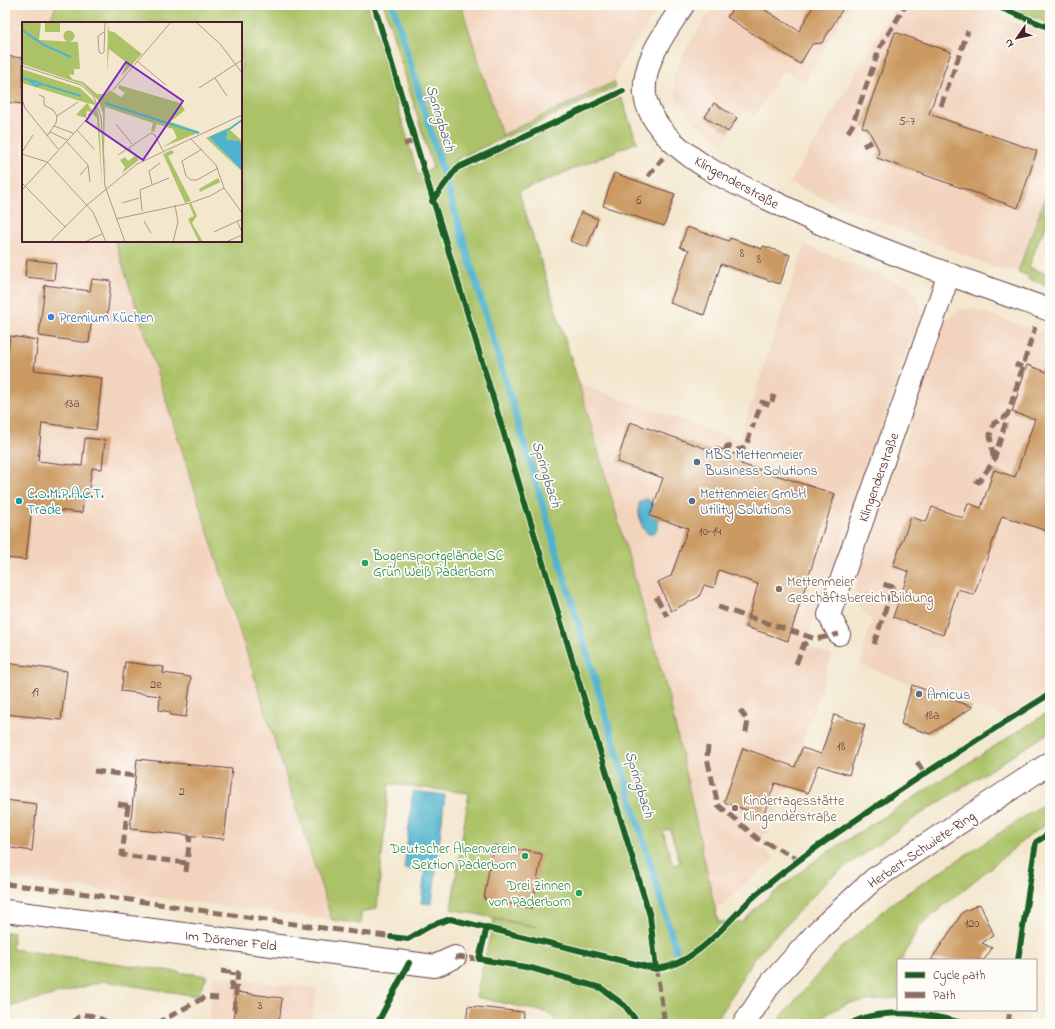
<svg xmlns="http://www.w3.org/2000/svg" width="1055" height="1029" viewBox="0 0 1055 1029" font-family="'Indie Flower',sans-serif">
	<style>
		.built { fill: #f2d4be }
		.green { fill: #acc267; stroke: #7b7049; fill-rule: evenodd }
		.water { fill: #4fb3cd; stroke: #4c697c }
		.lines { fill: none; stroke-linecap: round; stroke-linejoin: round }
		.stream { stroke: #4fb3cd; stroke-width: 7 }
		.building { fill: #cb9a62 }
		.street-casing { stroke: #633d43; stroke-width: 24 }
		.secondary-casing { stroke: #633d43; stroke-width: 24 }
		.street { stroke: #fff; stroke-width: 22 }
		.secondary { stroke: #fff; stroke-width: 22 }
		.quiet { stroke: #8d6e63; stroke-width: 5; stroke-dasharray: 10 5; stroke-linecap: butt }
		.cycleway-casing { stroke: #fdfcf7; stroke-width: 8 }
		.cycleway { stroke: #1b5e20; stroke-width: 6 }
		.shop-dot { fill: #3f7fe0; stroke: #fdfcf7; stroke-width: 1.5 }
		.service-dot { fill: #5c6f8a; stroke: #fdfcf7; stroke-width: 1.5 }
		.culture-dot { fill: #0f9aa8; stroke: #fdfcf7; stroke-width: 1.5 }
		.leisure-dot { fill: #2e9e5b; stroke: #fdfcf7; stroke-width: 1.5 }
		.education-dot { fill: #8d6e63; stroke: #fdfcf7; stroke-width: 1.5 }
		.labels { text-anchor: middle; stroke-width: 3.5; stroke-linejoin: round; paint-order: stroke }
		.number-label { font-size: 12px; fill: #6a3e39 }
		.street-label { font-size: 14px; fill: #4a1f2b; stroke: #fdfcf7 }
		.shop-label { font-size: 14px; fill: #366cbe; stroke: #fdfcf7; text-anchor: start }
		.service-label { font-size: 14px; fill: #4e5e75; stroke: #fdfcf7; text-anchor: start }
		.culture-label { font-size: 14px; fill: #0d838f; stroke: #fdfcf7; text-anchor: start }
		.leisure-label { font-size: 14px; fill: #27864d; stroke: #fdfcf7; text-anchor: end }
		.education-label { font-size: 14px; fill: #785e54; stroke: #fdfcf7; text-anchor: start }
		.water-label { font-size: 15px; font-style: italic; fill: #4c5a6c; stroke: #fdfcf7 }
		.inset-river { fill: none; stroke: #4fb3cd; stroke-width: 2 }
		.inset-road { fill: none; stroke: #af978d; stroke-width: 1 }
		.view { fill: #7b2cbf; fill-opacity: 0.15; stroke: #7b2cbf; stroke-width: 2 }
		.inset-edge { fill: none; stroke: #4a1f2b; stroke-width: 2 }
	</style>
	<rect width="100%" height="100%" fill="#fdfcf7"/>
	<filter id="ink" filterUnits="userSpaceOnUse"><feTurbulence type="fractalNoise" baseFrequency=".025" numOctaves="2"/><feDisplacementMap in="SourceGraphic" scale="8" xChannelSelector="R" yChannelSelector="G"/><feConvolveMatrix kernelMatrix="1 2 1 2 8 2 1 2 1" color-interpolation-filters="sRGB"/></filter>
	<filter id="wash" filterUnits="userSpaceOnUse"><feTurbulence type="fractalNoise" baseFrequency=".012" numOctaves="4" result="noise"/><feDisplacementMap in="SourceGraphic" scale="16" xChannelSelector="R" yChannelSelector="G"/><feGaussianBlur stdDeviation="0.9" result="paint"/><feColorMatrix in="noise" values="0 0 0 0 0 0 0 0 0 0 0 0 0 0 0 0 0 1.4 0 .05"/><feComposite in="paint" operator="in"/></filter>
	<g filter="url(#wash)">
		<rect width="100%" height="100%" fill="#f3e7ce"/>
		<!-- built -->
		<g class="built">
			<polygon points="5,5 56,5 49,23 23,23 23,241 115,241 332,920 5,878"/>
			<polygon points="461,5 660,5 620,65 614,82 502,136"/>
			<polygon points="714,5 849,5 806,82 783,70 755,116 744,110 724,143 696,124 676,97 674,74 688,46"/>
			<polygon points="897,5 971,5 1050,37 1050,184 1018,272 999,269 834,203 790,183"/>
			<polygon points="805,245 910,287 918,299 920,313 805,646 832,655 788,784 767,832 754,843 775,859 715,910 669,698 579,384 739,440"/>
			<polygon points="971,308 1050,335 1050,693 1008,719 860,665 872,620 859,607 855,590 858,573 897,465 944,321 960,310"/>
			<polygon points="213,975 317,989 311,1024 208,1024"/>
		</g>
		<!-- green -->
		<g class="green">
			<path d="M56 5H368L418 175 433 168 384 5H461L502 135 614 82 616 87 455 160 465 169 621 97 637 142 519 192 579 384 669 698 718 922H743L759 905 817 859 1050 711V732L916 817 830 878 754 958 715 1024H558L549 1013 476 997 494 919 538 927 451 909 469 793 389 784 377 908 361 913V924L332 920 115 241H241V23H49ZM670 829 680 863 673 865 663 831Z"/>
			<polygon points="1002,5 1049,5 1050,24"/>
			<polygon points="1050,184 1050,216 1042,236 1040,236 1029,267 1050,275 1050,287 1028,279 1029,276 1018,272"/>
			<polygon points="1050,800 1050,822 1034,832 919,926 902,960 898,960 898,998 848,1003 808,1024 775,1024 838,951 892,903"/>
			<polygon points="5,932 14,933 12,949 207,976 197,996 104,981 5,1008"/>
		</g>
		<!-- water -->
		<g class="water">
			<path d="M647 499 654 504C656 512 663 529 653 533 650 535 647 534 645 531 641 527 637 509 639 504 641 500 644 500 647 499Z"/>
			<polygon points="413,791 445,795 432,904 421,903 425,871 404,869"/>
		</g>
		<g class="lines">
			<!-- stream -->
			<polyline class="stream" points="393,5 676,950"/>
		</g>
		<g id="blocks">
			<!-- building -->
			<g class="building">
				<polygon points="735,5 757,5 799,31 814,5 845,5 822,43 812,44 800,64 727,17"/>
				<polygon points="895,32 951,52 929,114 1037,151 1018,208 877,158 879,150 868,129 862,127"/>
				<polygon points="5,56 23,58 23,104 5,102"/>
				<polygon points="714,103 737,118 728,132 705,117"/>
				<polygon points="614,173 675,194 664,226 603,206"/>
				<polygon points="581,212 598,219 587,247 570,241"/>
				<polygon points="687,227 729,241 730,238 762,249 763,246 790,255 780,284 721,264 704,315 670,303 689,250 680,247"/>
				<polygon points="27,259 56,263 54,280 25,277"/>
				<polygon points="92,279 111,281 107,318 92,316 89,343 39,336 45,285 90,291"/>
				<polygon points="10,336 38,340 34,370 102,378 96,430 42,423 38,461 82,466 85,438 105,440 102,469 92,468 88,495 84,495 82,513 32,507 26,560 5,558 5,374"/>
				<polygon points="1027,365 1050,373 1050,532 1002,516 974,595 958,589 943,635 893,617 909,572 893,566 911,517 926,522 932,507 963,518 968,503 981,508 994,470 1015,477 1035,419 1012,412"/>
				<polygon points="630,422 713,451 715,447 743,457 741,464 835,494 788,641 746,627 758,584 719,570 714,588 704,585 699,597 671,611 658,582 671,576 688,528 650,516 663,478 617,462"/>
				<polygon points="125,662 164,667 163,673 191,677 186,717 170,715 170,712 159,710 160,696 121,691"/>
				<polygon points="5,663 67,671 61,720 5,714"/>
				<polygon points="912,685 973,707 930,734 901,724"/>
				<polygon points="834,715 865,725 849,775 818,765 808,793 775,783 763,816 724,802 743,748 795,767 802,748 821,754"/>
				<polygon points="137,759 232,769 224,839 130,829"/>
				<polygon points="5,800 37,804 32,851 5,847"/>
				<polygon points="493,845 542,854 532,908 484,899"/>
				<polygon points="980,904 994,935 982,943 992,948 984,960 931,960 963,912"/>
				<polygon points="236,992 282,998 279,1024 234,1024"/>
				<polygon points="468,1006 523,1012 522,1024 466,1024"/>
			</g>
		</g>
	</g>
	<g filter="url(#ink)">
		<use href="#blocks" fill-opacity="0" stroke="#633d43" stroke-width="1"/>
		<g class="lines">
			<defs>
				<g id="street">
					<path d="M683 5C666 32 642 60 645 95 647 113 661 131 674 143 700 167 732 182 764 197 856 243 953 276 1050 310"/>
					<polyline points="839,634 829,615 949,274"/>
					<polyline points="5,911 435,966 455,957"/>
				</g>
				<polyline id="secondary" points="744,1024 771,983 820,929 874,879 1050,763"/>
			</defs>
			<!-- street casing -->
			<use href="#street" class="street-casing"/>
			<!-- secondary casing -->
			<use href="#secondary" class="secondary-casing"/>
			<!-- street -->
			<use href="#street" class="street"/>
			<!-- secondary -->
			<use href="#secondary" class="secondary"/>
			<!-- quiet -->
			<g class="quiet">
				<polyline points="941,106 968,31"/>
				<polyline points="848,132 852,126 880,47 906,5"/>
				<polyline points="404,144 414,141"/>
				<polyline points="863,146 873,141"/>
				<polyline points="648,176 663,158"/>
				<polyline points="1015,364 1022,367"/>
				<polyline points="756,418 762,402 771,405 774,395"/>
				<polyline points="752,428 754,423"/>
				<polyline points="725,451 727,446 739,450 746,447 750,434"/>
				<polyline points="993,457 990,435 994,423 1004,418"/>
				<polyline points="975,480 979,482 994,460 1006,421 1004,418 1008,414 1035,327"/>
				<polyline points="656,597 667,616"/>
				<polyline points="718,607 816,639 839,634"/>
				<polyline points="874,644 893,587 879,583"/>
				<polyline points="796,664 804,644 812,642"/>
				<polyline points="740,710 748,721 745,736"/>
				<polyline points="708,746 707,758 718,805 758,839 799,859"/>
				<polyline points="917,762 925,774"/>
				<polyline points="94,771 135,776"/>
				<polyline points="118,804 132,806"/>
				<polyline points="128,805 122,855 187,863"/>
				<polyline points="186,872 190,835"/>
				<path d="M5 884C135 898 264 922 395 937"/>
				<polyline points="455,957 479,959"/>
				<polyline points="656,966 664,1017 660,1024"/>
				<polyline points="221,971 238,973 234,1010 229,1009"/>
				<polyline points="231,991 233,972"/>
				<path d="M73 1024C81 1007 99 1018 111 1024"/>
				<polyline points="156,1024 205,997 218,998"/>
				<polyline points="1008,1024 1010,1010"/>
			</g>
			<defs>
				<g id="cycleway">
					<polyline points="374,5 650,916 656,969"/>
					<polyline points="994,5 1050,28"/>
					<polyline points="432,201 457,168 623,91"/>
					<polyline points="487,927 479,959 531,968 601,988 625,1006 639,1024"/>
					<path d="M391 937 408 939 430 926 450 919 656 969C694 965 723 927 749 901 787 866 830 838 872 809 931 769 990 731 1050 694"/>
					<polyline points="1018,960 1036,842 1050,833"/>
					<polyline points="377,1024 409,963"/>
					<path d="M850 1024C882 1006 931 1014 966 1024"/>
				</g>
			</defs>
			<!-- cycleway casing -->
			<use href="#cycleway" class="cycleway-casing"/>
			<!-- cycleway -->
			<use href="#cycleway" class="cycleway"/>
		</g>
	</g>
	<!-- markers -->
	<circle class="shop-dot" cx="51" cy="317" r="4"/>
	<g class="service-dot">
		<circle cx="697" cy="462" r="4"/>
		<circle cx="692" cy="501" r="4"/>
		<circle cx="919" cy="694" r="4"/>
	</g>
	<circle class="culture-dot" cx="19" cy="501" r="4"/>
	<g class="leisure-dot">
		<circle cx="365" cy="563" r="4"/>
		<circle cx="525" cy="856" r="4"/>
		<circle cx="579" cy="893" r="4"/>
	</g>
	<g class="education-dot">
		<circle cx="779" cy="589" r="4"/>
		<circle cx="735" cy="808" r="4"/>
	</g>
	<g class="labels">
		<!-- number labels -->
		<g class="number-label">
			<text x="907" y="125">5-7</text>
			<text x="639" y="204">6</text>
			<text x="742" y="257">8</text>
			<text x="759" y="263">8</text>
			<text x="72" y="407">13a</text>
			<text x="710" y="535">10-14</text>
			<text x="156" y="688">2e</text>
			<text x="35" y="696">19</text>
			<text x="932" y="719">18a</text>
			<text x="841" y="750">18</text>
			<text x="182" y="795">2</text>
			<text x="972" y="927">120</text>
			<text x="260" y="1009">3</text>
		</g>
		<!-- street labels -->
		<g class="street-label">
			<text transform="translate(737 182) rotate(29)" y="5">Klingenderstraße</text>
			<text transform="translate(878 477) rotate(-70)" y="5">Klingenderstraße</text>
			<text transform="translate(921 849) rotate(-34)" y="5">Herbert-Schwiete-Ring</text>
			<text transform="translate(231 940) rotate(7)" y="5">Im Dörener Feld</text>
		</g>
		<!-- shop labels -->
		<g class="shop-label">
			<text x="59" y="322">Premium Küchen</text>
		</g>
		<!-- service labels -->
		<g class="service-label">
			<text x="705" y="459">MBS Mettenmeier<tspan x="705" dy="16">Business Solutions</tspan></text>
			<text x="700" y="498">Mettenmeier GmbH<tspan x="700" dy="16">Utility Solutions</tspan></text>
			<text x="927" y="699">Amicus</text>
		</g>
		<!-- culture labels -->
		<g class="culture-label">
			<text x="27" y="498">C.O.M.P.A.C.T.<tspan x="27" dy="16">Trade</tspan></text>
		</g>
		<!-- leisure labels -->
		<g class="leisure-label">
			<text x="373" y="560" text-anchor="start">Bogensportgelände SC<tspan x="373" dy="16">Grün Weiß Paderborn</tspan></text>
			<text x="517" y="853">Deutscher Alpenverein<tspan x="517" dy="16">Sektion Paderborn</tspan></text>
			<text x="571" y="890">Drei Zinnen<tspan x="571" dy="16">von Paderborn</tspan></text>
		</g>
		<!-- education labels -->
		<g class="education-label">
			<text x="787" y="586">Mettenmeier<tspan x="787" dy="16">Geschäftsbereich Bildung</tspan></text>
			<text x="743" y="805">Kindertagesstätte<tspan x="743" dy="16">Klingenderstraße</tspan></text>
		</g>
		<!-- water labels -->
		<g class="water-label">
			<text transform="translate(441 118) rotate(73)" y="5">Springbach</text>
			<text transform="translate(547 474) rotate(73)" y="5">Springbach</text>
			<text transform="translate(640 784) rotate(73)" y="5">Springbach</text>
		</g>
	</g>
	<!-- overview -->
	<g transform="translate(22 22)">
		<rect width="220" height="220" fill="#f3e7ce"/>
		<path d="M0 0H19L17 18 56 20 58 47H52V53L47 52 50 57 61 60 75 72H84L88 68 99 75 103 71 96 66 97 63 158 81 163 88 148 100 179 109 136 96 178 110 141 125 155 116 151 107 135 102 133 110 135 99 132 110 129 109 131 101 83 85 82 130 85 159 81 130V92L76 78 60 62 0 42ZM23 0H38V10H23ZM86 0 87 9 92 10 120 32 99 54 105 41 87 27 85 50ZM41.5 14a5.5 5.5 0 1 1 11 0a5.5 5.5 0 1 1-11 0ZM0 47 58 66 73 80 77 95 80 163 75 96 71 92 73 83 65 81 70 88 69 90 65 89 64 96 54 93 65 81 0 61ZM206 106 220 119V123L216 119 204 117 206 107 199 111 197 112 191 114 187 115 220 150 184 116ZM108 126 117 138 100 151 103 145 98 138 103 135 106 139 113 134 107 127 98 133ZM150 128 152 131 146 134 169 179 163 181 141 132ZM196 156 198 160 178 170 177 167ZM169 181 175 194 170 201 181 220H177L166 197 172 194 167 182Z" fill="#acc267"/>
		<path d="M206 107 204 117 217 119 220 123V149L187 115Z" fill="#4fb3cd"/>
		<path class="inset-river" d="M0 8 22 23 49 35M0 56 19 61M7 58 14 64 20 62 59 74M83 81 177 111M206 108 220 98"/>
		<path class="inset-road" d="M174 0 199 23 220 51M82 10 76 14 77 30 80 32 82 30 83 0M115 39 144 63M0 44 59 63 72 75 79 95 83 164 103 220M193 56 205 74M177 66 220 38M91 68 149 0M17 73 22 75V83L31 88 35 94 34 101 25 114M0 77 3 86 36 127M35 94 56 80M94 102 110 122M32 104 51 111M55 108 72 127M28 110 45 118M169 117 194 143 202 166 220 191M44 119 66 143 68 160M180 127 160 139 164 154 169 158H175L196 146M0 130 11 113M0 132 25 140 71 190 84 220M96 133 129 111 133 113 141 129M58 153 66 144M0 161 43 205M130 162 127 149 138 141M0 168 67 95V91M100 181 117 176M120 189 118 168 147 156M94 197 168 181 188 174 202 166M122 199 129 211M215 199 220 210M192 210 220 197M28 220 65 183 115 142 220 93M63 220 80 212M151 220 156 200 153 183M204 220 220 213"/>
		<path class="view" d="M104 40 161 79 121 138 64 99Z"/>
		<rect width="220" height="220" class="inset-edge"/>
	</g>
	<!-- margin -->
	<rect width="1055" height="1029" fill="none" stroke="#fdfcf7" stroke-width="20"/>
	<!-- legend -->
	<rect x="897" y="959" width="140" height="52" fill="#fdfcf7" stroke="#b5a4a5"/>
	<rect x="905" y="972" width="20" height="6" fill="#1b5e20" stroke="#b5a4a5"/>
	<text x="933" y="979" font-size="12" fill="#4a1f2b">Cycle path</text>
	<rect x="905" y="992" width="20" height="6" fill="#8d6e63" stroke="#b5a4a5"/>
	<text x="933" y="999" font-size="12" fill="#4a1f2b">Path</text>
	<!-- north arrow -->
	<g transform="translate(1017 38) rotate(236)" stroke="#fdfcf7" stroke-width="3" paint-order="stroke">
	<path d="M0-3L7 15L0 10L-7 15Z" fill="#4a1f2b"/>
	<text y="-6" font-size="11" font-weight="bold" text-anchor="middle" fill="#4a1f2b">N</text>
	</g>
</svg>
